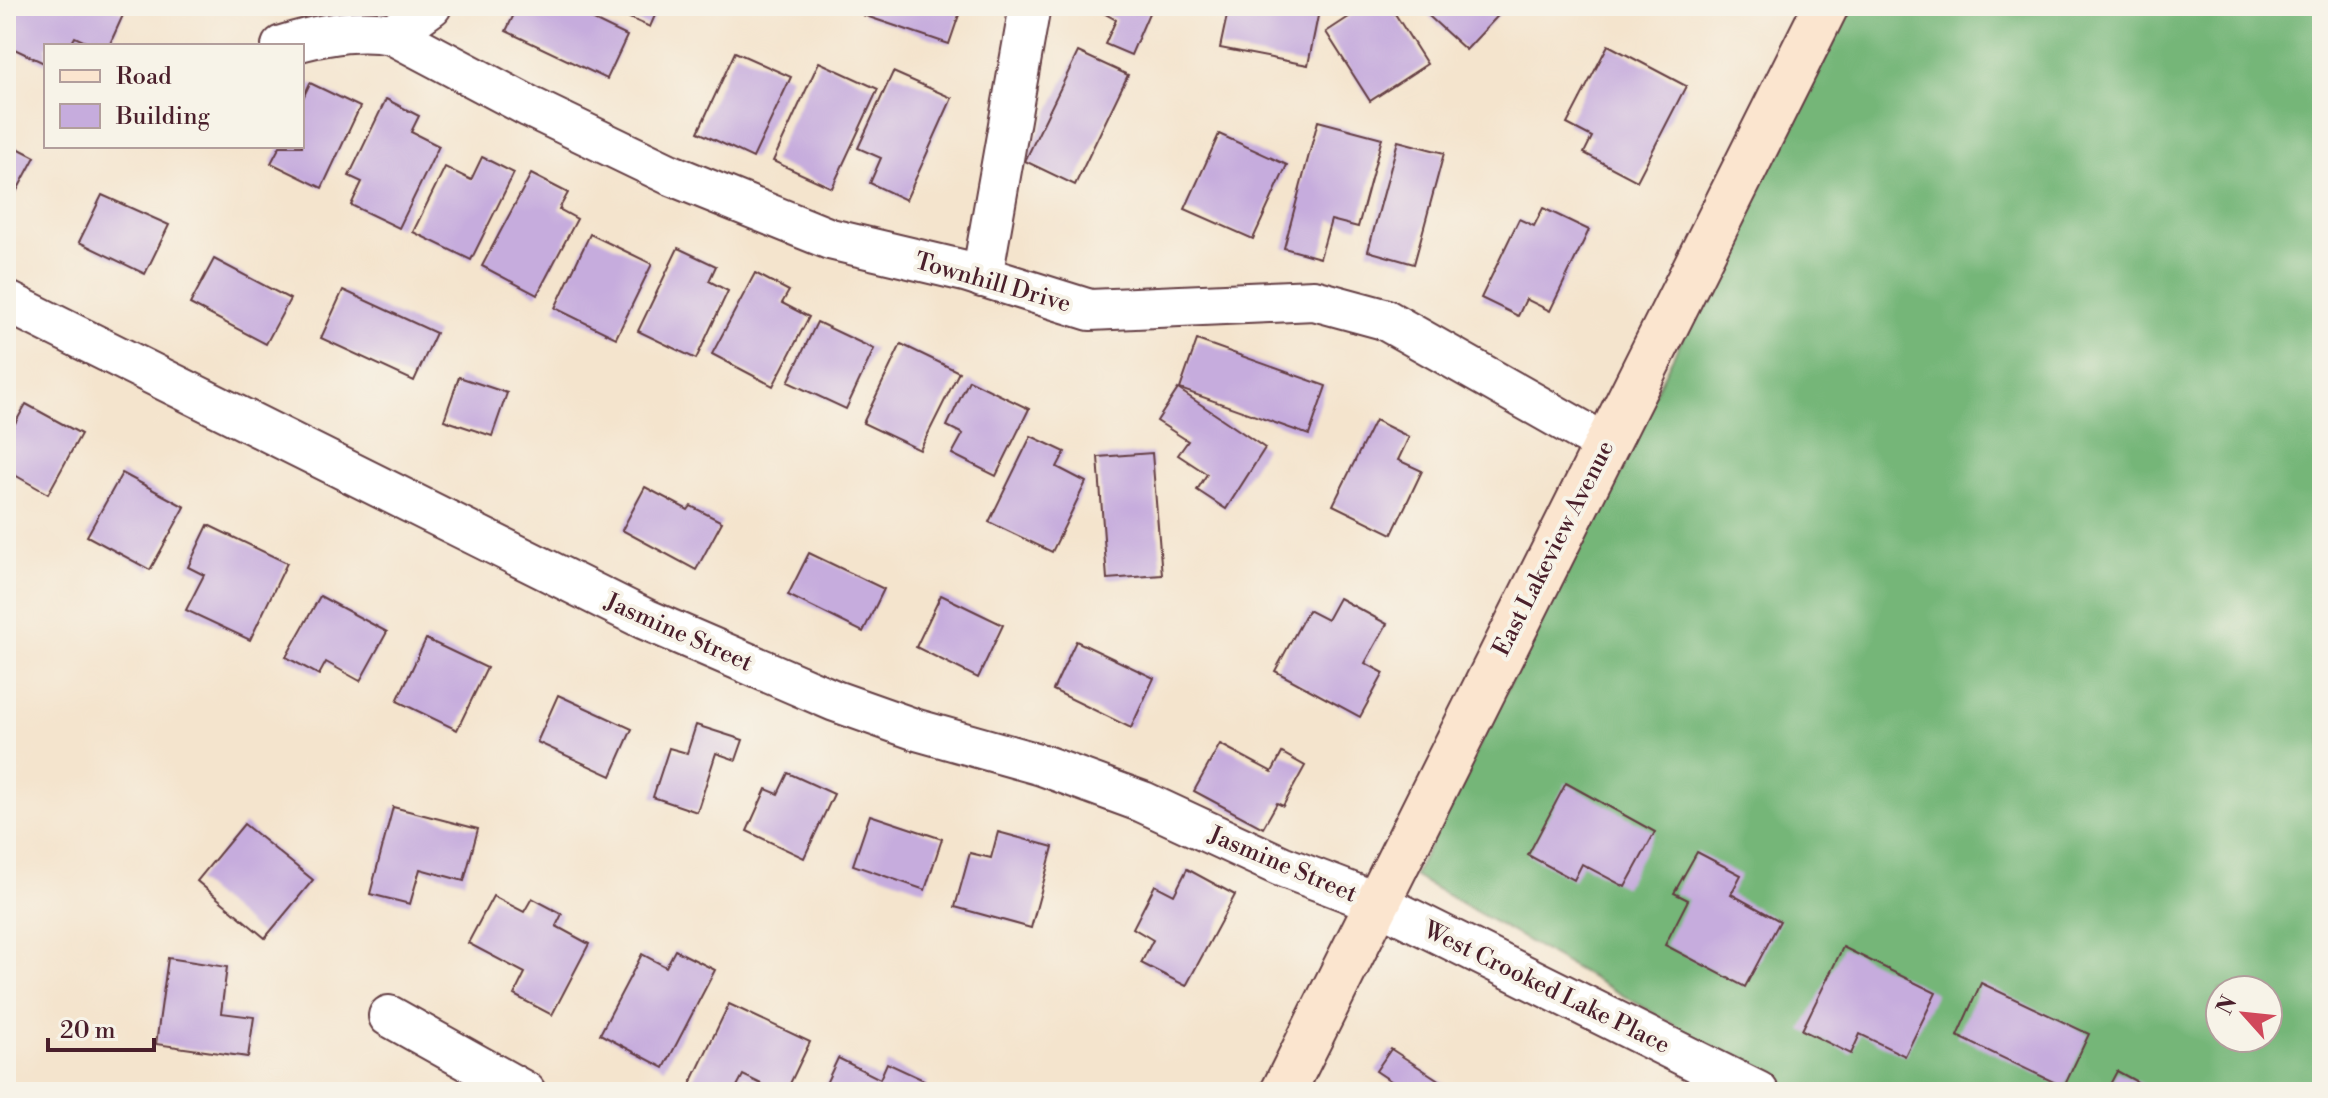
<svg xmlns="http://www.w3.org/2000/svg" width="2328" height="1098" viewBox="0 0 2328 1098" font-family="'Libre Bodoni',serif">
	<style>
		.forest { fill: #74b678; stroke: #5f6a52; stroke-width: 2; fill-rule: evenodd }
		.building { fill: #c6acdd }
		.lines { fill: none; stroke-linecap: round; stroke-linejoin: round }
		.street-casing { stroke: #643d43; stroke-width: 44 }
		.secondary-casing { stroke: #643d43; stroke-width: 48 }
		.street { stroke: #fff; stroke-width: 40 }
		.secondary { stroke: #fbe5cf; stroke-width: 44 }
		.labels { text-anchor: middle; stroke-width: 8; stroke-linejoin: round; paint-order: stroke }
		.street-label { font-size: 24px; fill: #4a1f2b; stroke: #f7f3e8 }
	</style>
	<rect width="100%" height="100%" fill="#f7f3e8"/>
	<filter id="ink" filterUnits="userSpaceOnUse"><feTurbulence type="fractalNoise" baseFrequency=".0125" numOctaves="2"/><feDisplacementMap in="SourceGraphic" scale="16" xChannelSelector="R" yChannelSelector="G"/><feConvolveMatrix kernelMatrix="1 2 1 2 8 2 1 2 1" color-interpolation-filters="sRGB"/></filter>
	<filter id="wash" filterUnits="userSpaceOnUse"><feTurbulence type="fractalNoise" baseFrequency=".006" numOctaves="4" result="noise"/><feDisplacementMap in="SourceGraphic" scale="32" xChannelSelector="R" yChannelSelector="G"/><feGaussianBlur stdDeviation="1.8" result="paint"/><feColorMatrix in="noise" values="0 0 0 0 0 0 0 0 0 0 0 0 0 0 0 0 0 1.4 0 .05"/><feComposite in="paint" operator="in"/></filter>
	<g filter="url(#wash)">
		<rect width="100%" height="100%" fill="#f4e4cd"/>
		<!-- forest -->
		<path class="forest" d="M1848 6H2322V1092H1792L1414 876ZM2220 990H2268V1038H2220Z"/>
		<g id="blocks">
			<!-- building -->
			<g class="building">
				<polygon points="16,6 110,6 124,13 109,46 94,46 75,37 70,46 46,46 46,64 6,45 6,26"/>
				<polygon points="518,6 565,6 627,36 607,79 506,31"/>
				<polygon points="602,6 659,6 650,27"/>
				<polygon points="866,6 962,6 949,44 863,15"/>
				<polygon points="1091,6 1152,6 1131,55 1105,44 1116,20"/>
				<polygon points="1229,6 1320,6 1308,65 1220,48"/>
				<polygon points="1355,6 1390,6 1427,64 1370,101 1326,32 1358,11"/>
				<polygon points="1418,6 1507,6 1466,50"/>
				<polygon points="1608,45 1686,86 1637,181 1584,153 1592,137 1567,124"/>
				<polygon points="735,52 791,77 753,158 698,132"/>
				<polygon points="1078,52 1128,75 1075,185 1025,161"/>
				<polygon points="819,62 878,89 832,188 773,161"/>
				<polygon points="893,72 952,98 906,200 870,183 881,158 858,148"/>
				<polygon points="310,83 360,107 322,188 271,163 280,146 302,146 302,100"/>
				<polygon points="386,99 419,116 411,132 439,146 399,228 351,205 362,182 349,176"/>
				<polygon points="1318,121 1382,138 1358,227 1331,220 1320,258 1284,248"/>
				<polygon points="1219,134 1287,165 1253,239 1185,209"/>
				<polygon points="1398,141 1444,153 1414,264 1368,251"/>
				<polygon points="6,142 35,157 6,211"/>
				<polygon points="482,157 514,173 471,260 413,232 445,167 471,180"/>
				<polygon points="531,174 568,193 559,209 577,219 537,295 482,266"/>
				<polygon points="102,195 169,225 145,274 79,242"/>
				<polygon points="1543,208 1589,230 1550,311 1526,299 1518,316 1481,298 1519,219 1534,226"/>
				<polygon points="590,234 652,264 616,338 555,308"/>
				<polygon points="678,248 716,266 709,281 728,291 696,359 638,331"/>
				<polygon points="214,259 290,299 266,344 190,304"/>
				<polygon points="755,273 789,291 782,303 809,317 773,386 712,354"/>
				<polygon points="343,290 436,333 414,381 321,338"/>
				<polygon points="817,322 874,349 846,409 788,382"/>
				<polygon points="1197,340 1326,386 1309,435 1180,389"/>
				<polygon points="901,344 959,372 920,450 863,423"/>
				<polygon points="459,377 507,393 492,436 444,420"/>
				<polygon points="969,380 1029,409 996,476 952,454 963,434 947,426"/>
				<polygon points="1178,389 1265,448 1226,509 1197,490 1207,474 1178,455 1188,441 1157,421"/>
				<polygon points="26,404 81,434 48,494 6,470 6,439"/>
				<polygon points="1375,420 1409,437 1398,460 1422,471 1392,534 1333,505"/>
				<polygon points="1031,436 1065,452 1057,467 1086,482 1052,552 989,522"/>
				<polygon points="1152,453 1162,575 1107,579 1098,457"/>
				<polygon points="122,473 185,507 150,570 87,536"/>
				<polygon points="645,487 688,510 691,506 722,522 696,570 622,530"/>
				<polygon points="208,525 287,563 250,640 186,610 204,575 188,567"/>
				<polygon points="809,553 884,589 863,632 788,595"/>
				<polygon points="941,595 1003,625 978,678 916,647"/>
				<polygon points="320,596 387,632 360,681 326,662 319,675 286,657"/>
				<polygon points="1339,598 1387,624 1365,663 1384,673 1360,717 1275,671 1308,610 1327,620"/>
				<polygon points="426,639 487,668 457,730 397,701"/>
				<polygon points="1076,641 1154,678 1131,728 1053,690"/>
				<polygon points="558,695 632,729 611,776 537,742"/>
				<polygon points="696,725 743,740 736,760 716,753 697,812 653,797 669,748 687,753"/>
				<polygon points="1220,744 1272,772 1282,753 1305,766 1283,806 1277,803 1263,828 1194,791"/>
				<polygon points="788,773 834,794 804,858 747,831 766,789 778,794"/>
				<polygon points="1566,783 1655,832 1625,887 1582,864 1574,880 1528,855"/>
				<polygon points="393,807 478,829 464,881 420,869 410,904 370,894"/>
				<polygon points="870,815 942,839 925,890 853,865"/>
				<polygon points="244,824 313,880 265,938 197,881"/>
				<polygon points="998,832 1053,847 1031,928 955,907 970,853 991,858"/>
				<polygon points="1697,852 1741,875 1731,894 1780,921 1745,987 1665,945 1688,900 1674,893"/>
				<polygon points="1187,869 1235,895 1186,986 1141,963 1153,940 1133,928 1155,885 1174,895"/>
				<polygon points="493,896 524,912 532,898 562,914 556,926 589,944 552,1015 514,995 525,973 468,943"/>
				<polygon points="1843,947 1936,993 1905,1056 1860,1034 1851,1054 1802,1030"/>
				<polygon points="675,950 715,970 664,1068 600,1034 642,954 666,967"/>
				<polygon points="168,958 227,967 221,1013 254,1017 248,1057 156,1044"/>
				<polygon points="1981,983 2089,1034 2064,1087 1957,1036"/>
				<polygon points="729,1004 810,1042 786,1092 778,1092 743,1075 734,1092 704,1092 690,1085"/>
				<polygon points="1391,1049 1457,1092 1388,1092 1394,1083 1376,1071"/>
				<polygon points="838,1058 880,1079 887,1063 928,1082 923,1092 822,1092"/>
				<polygon points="2117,1071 2156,1092 2106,1092"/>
			</g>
		</g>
	</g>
	<g filter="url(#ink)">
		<use href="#blocks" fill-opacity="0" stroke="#643d43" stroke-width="2"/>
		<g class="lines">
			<defs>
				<g id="street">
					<polyline points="392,34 530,107 669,174 830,239 965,271 1090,310 1314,300 1384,319 1605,444"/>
					<path d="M282 46C317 35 356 27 392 34L431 6"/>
					<polyline points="982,277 1030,6"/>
					<polyline points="6,301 645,619 835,701 917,730 1042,765 1143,802 1281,866 1378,903 1758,1092"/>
					<polyline points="389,1016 525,1092"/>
				</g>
				<polyline id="secondary" points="1283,1092 1826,6"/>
			</defs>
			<!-- street casing -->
			<use href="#street" class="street-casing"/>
			<!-- secondary casing -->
			<use href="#secondary" class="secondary-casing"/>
			<!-- street -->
			<use href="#street" class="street"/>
			<!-- secondary -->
			<use href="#secondary" class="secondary"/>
		</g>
	</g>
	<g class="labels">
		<!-- street labels -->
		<g class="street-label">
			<text transform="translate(993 282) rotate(16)" y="8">Townhill Drive</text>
			<text transform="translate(1553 548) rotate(-63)" y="8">East Lakeview Avenue</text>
			<text transform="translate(679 632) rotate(24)" y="8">Jasmine Street</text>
			<text transform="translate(1283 864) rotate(23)" y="8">Jasmine Street</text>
			<text transform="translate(1547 987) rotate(26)" y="8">West Crooked Lake Place</text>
		</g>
	</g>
	<!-- margin -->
	<rect width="2328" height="1098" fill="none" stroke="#f7f3e8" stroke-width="32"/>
	<!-- legend -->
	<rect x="44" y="44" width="260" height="104" fill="#f7f3e8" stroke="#b29e9c" stroke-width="2"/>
	<rect x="60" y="70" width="40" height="12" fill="#fbe5cf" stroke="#b29e9c" stroke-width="2"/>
	<text x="116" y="84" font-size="24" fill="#4a1f2b">Road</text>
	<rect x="60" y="104" width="40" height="24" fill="#c6acdd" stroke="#b29e9c" stroke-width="2"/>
	<text x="116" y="124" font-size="24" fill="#4a1f2b">Building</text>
	<!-- north arrow -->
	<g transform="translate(2244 1014) rotate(297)"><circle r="38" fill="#f7f3e8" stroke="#b29e9c" stroke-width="2"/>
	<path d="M0-6L14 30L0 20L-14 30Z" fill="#d1495b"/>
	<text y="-12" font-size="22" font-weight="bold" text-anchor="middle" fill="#4a1f2b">N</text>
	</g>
	<!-- scale -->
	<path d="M48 1038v12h106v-12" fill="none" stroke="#4a1f2b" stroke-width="4"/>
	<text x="60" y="1038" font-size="24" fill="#4a1f2b" stroke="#f7f3e8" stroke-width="6" paint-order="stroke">20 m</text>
</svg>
